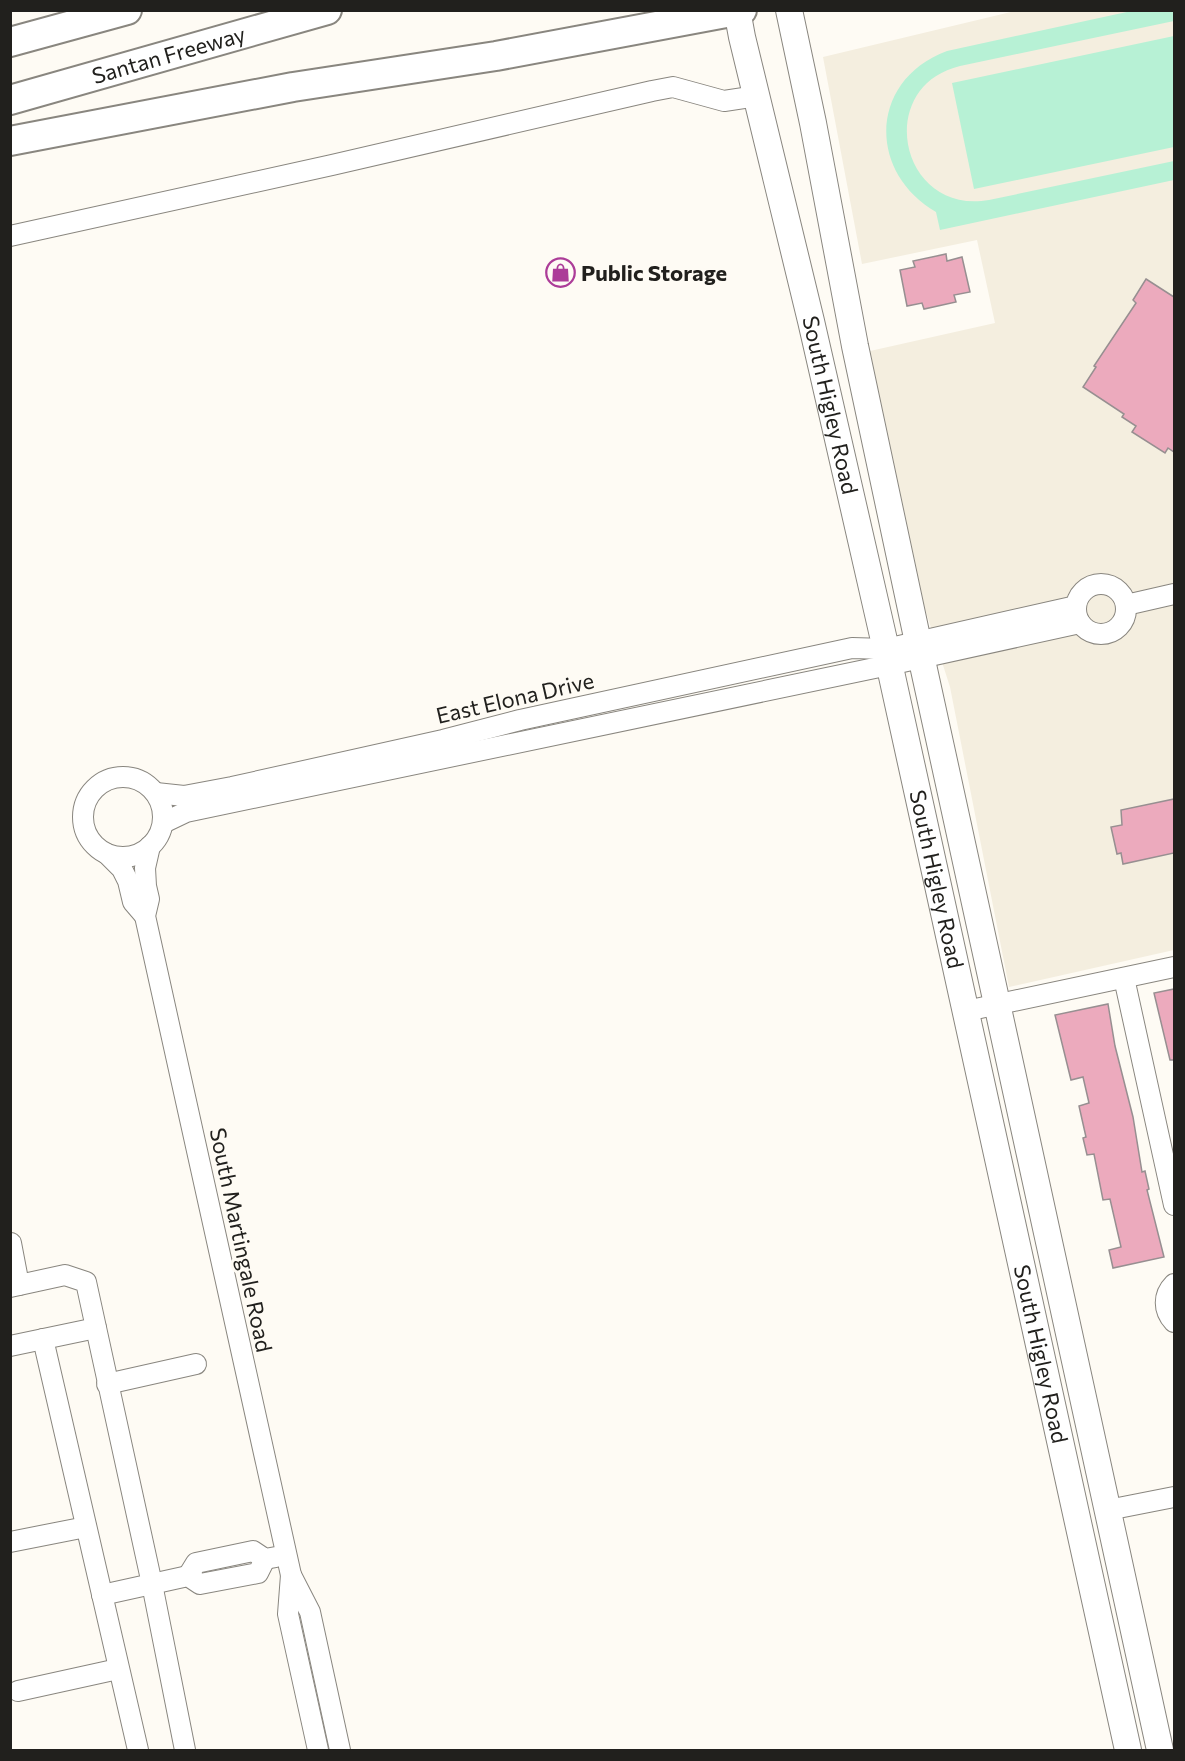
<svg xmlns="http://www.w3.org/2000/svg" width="1185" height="1761" viewBox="0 0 1185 1761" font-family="Commissioner,sans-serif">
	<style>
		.built { fill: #f4eedf }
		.green { fill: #b7f1d5 }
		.building { fill: #ecaabd; stroke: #978f91; stroke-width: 1.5 }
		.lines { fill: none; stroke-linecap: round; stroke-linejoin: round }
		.minor-casing { stroke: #89867f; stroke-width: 22 }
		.major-casing { stroke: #89867f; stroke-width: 28 }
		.highway-casing { stroke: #89867f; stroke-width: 32 }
		.minor { stroke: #fff; stroke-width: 20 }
		.major { stroke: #fff; stroke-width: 26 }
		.highway { stroke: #fff; stroke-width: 28 }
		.labels { text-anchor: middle; stroke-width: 6; stroke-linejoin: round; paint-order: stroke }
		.street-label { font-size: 22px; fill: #21201d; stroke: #fefbf4 }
		.poi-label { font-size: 22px; font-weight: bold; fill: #21201d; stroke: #fefbf4; text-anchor: start }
	</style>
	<rect width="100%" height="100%" fill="#fefbf4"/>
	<!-- built -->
	<polygon class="built" points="1015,11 1174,11 1174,950 1009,987 950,687 925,609 870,351 995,323 977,240 862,264 823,57"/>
	<!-- green -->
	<g class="green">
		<path d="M1136 10 1174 11V21L960 66C873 87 900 216 989 200L1174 161V180L940 230 936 212C867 172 869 80 947 51Z"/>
		<polygon points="1174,36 1174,147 974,189 952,83"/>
	</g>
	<!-- building -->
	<g class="building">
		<polygon points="946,254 947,261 962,257 970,292 954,295 956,302 924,309 922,303 907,306 900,270 915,267 913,261"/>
		<polygon points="1146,279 1174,297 1174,452 1168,448 1165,453 1132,432 1136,426 1122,417 1124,414 1083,387 1096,367 1094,366 1136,303 1133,300"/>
		<polygon points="1174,799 1174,853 1123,864 1121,853 1117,854 1111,827 1122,825 1121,810"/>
		<polygon points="1174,989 1174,1060 1170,1060 1154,993"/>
		<polygon points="1108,1004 1115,1046 1133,1117 1142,1172 1145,1171 1149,1189 1147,1190 1164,1257 1113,1268 1109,1250 1121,1247 1110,1199 1103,1200 1094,1154 1087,1155 1083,1138 1086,1137 1079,1106 1089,1103 1083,1077 1071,1080 1055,1015"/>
	</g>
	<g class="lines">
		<defs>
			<g id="minor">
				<polyline points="10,236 332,165 652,91 673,87 724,101 757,96"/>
				<circle cx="1101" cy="609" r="25"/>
				<polyline points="1126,605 1174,594"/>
				<circle cx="123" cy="817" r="40"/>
				<polyline points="156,793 184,796 232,787 443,740 520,720 852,648 886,649 1076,606"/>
				<polyline points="163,823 186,812 889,665 1080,623"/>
				<polyline points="150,846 145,868 146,886 149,899 145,916 291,1575 310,1612 340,1750"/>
				<polyline points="107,854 122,869 128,881 133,902 145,916"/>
				<polyline points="1124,978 1174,1205"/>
				<polyline points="966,1011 1174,967"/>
				<polyline points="11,1243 19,1285"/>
				<path d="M1174 1284C1163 1295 1163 1310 1174 1322"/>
				<polyline points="10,1287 65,1275 86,1282 152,1584 185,1750"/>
				<polyline points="43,1339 138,1750"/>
				<polyline points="10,1346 96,1328"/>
				<polyline points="107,1384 196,1364"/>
				<polyline points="1108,1510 1174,1497"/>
				<polyline points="10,1542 86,1527"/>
				<polyline points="291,1575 288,1614 318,1750"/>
				<polyline points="188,1576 196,1563 253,1551 265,1559 276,1557"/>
				<polyline points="102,1595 188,1576 200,1584 258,1573 265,1559"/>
				<polyline points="18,1691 118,1669"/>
			</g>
			<g id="major">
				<path id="s1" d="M737 10 742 37 811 321 886 649 1128 1750"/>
				<polyline points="789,10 813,123 855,346 918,642 1160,1750"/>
			</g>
			<g id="highway">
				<polyline points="10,42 127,10"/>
				<path id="s2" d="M10 100 327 10"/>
				<polyline points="10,141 293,87 496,56 742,10"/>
			</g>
		</defs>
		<!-- minor casing -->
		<use href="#minor" class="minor-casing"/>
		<!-- major casing -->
		<use href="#major" class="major-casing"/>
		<!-- highway casing -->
		<use href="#highway" class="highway-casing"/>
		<!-- minor -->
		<use href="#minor" class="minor"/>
		<!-- major -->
		<use href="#major" class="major"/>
		<!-- highway -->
		<use href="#highway" class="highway"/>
	</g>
	<!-- icons -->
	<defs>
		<symbol id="shop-ring" viewBox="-11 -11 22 22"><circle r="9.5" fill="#fefbf4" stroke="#ac3c98" stroke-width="1.5"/><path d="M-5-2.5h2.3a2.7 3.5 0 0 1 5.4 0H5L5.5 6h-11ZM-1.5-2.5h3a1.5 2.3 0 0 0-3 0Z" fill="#ac3c98"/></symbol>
	</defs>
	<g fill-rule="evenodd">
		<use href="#shop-ring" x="544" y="256" width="33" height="33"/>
	</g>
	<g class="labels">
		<!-- street labels -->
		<g class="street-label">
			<text dy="8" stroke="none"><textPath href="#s2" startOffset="165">Santan Freeway</textPath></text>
			<text dy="8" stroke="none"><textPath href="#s1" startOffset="406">South Higley Road</textPath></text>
			<text transform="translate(515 698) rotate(-13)" y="8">East Elona Drive</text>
			<text dy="8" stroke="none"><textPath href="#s1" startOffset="892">South Higley Road</textPath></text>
			<text transform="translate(241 1240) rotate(78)" y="8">South Martingale Road</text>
			<text dy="8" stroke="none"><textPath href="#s1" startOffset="1378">South Higley Road</textPath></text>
		</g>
		<!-- poi labels -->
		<g class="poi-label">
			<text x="581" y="281">Public Storage</text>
		</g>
	</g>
	<!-- border -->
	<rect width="1185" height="1761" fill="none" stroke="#21201d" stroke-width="24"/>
</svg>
